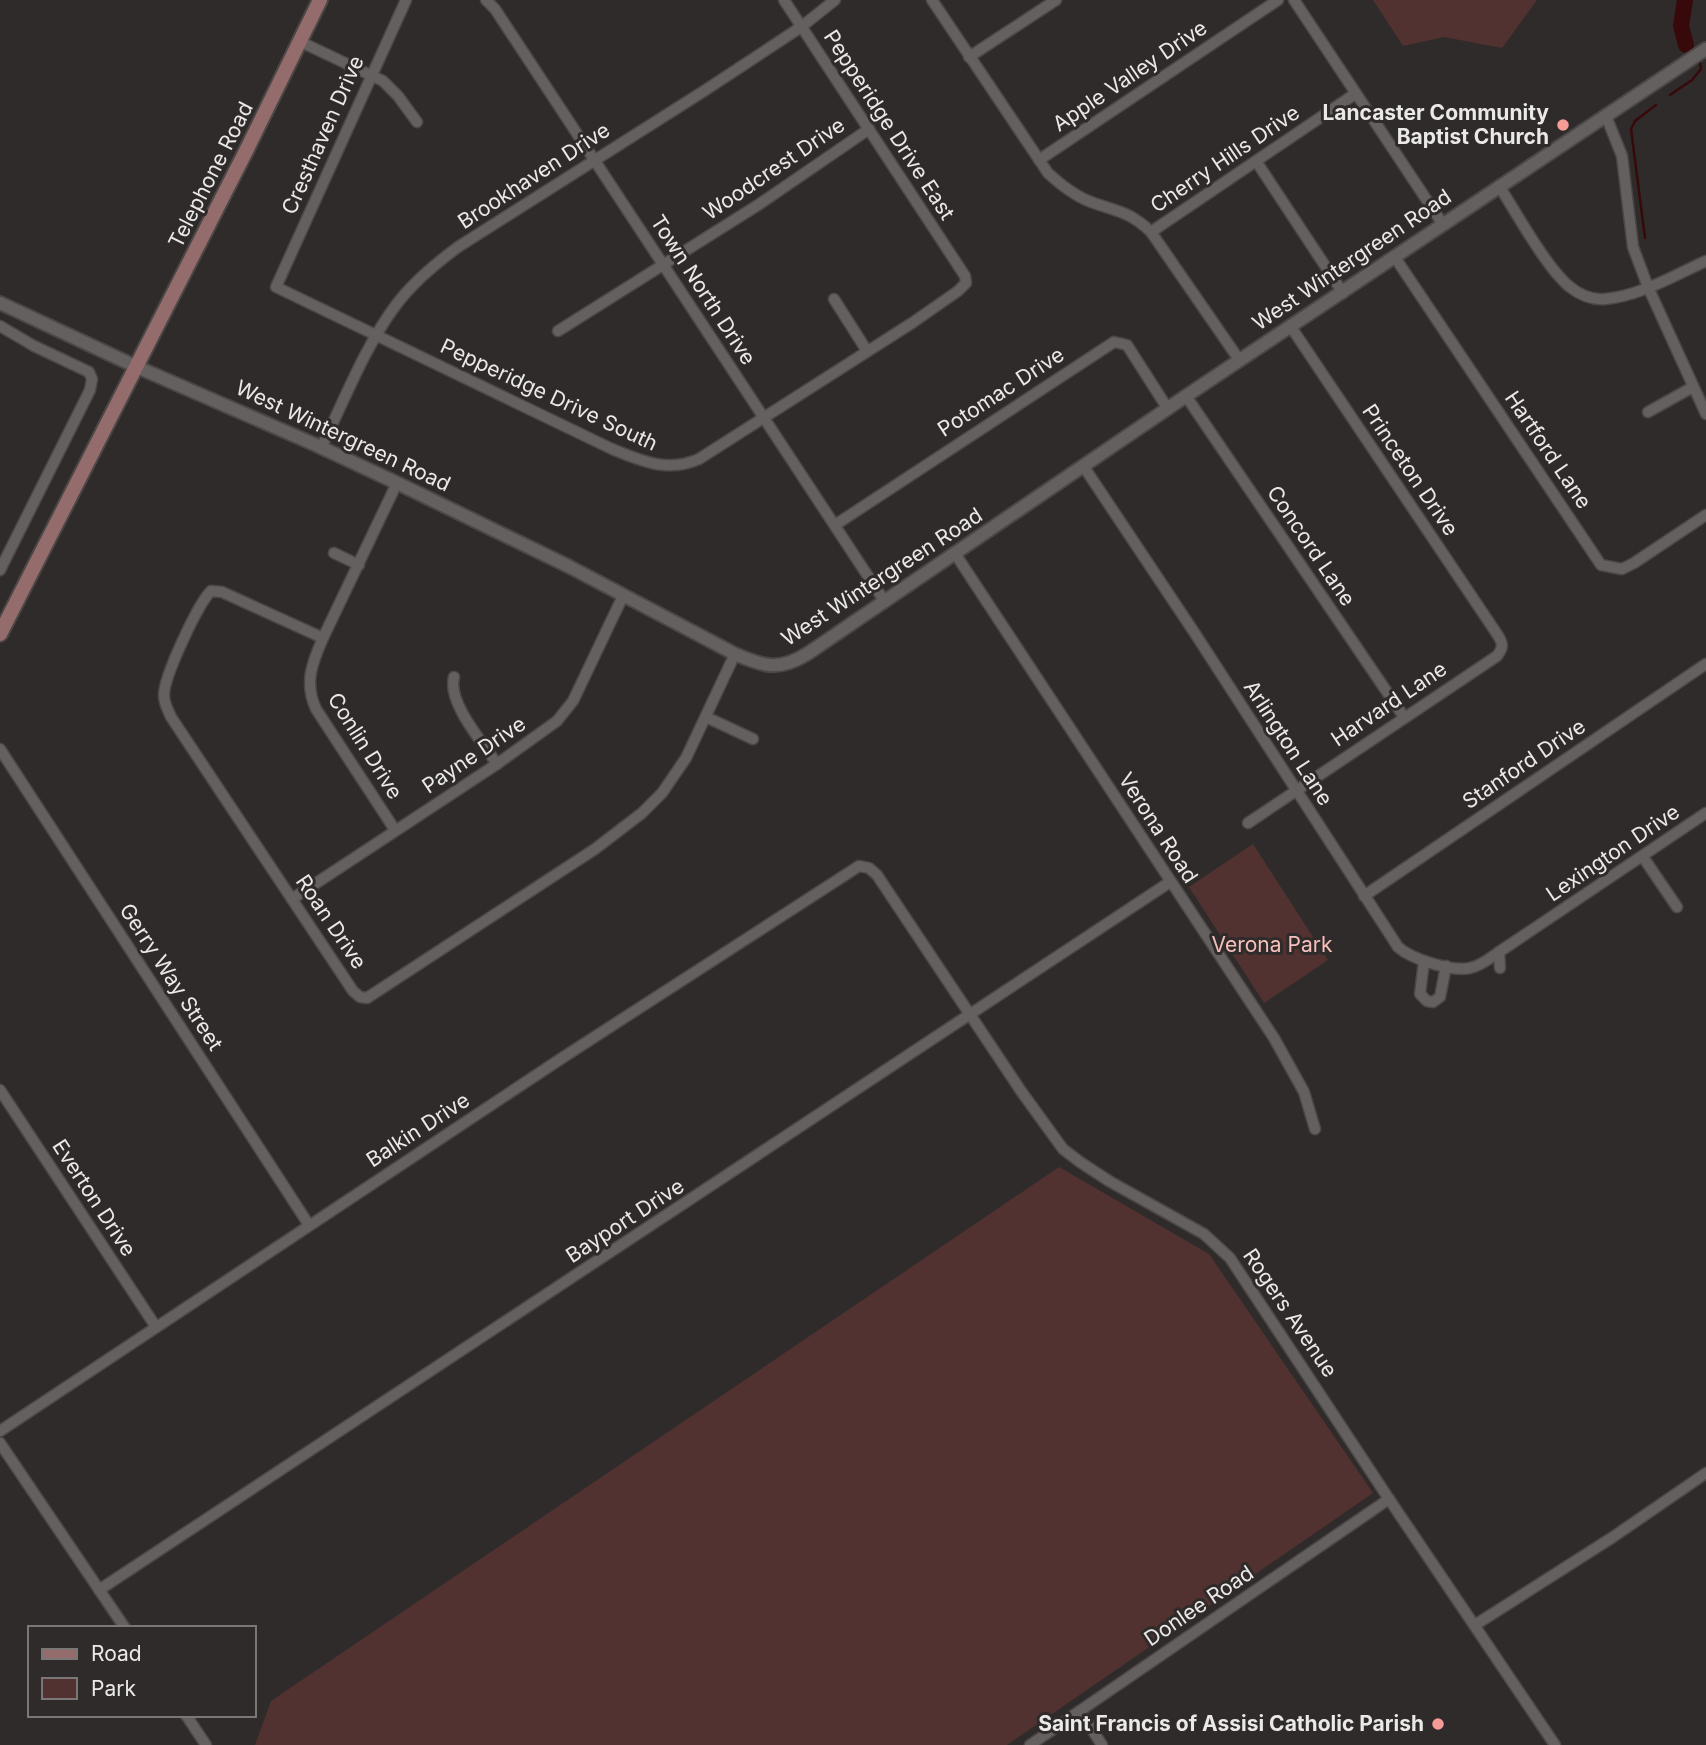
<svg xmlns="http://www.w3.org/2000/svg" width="1706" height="1745" viewBox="0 0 1706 1745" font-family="Inter,sans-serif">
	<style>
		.green { fill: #513230 }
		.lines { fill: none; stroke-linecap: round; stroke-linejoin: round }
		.stream { stroke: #38090a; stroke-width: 2.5 }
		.river { stroke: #38090a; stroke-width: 16 }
		.minor-casing { stroke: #4b4746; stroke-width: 13 }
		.tertiary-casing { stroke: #4b4746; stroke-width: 16 }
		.secondary-casing { stroke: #4b4746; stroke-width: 18 }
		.minor { stroke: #656060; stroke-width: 10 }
		.tertiary { stroke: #656060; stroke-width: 12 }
		.secondary { stroke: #936c6b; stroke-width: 14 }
		.poi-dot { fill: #f59c96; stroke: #302b2b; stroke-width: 2.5 }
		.labels { text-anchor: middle; stroke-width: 6; stroke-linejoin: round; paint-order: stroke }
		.street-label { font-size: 21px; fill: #ebe8e8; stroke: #302b2b }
		.poi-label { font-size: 21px; font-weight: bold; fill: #ebe8e8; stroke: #302b2b; text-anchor: end }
		.park-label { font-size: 21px; fill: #f5bfbb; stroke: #302b2b }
	</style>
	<rect width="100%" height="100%" fill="#302b2b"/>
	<!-- green -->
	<g class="green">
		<polygon points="1373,0 1537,0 1502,48 1444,37 1403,46"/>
		<polygon points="1253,844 1328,960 1264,1003 1189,887"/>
		<polygon points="1059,1167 1209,1254 1373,1493 1007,1745 255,1745 271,1701"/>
	</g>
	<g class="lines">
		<!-- stream -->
		<g class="stream">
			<polyline points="1670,95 1692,80 1701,69 1700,63"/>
			<polyline points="1645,238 1631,129 1635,121 1656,105"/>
		</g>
		<!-- river -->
		<polyline class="river" points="1685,0 1681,26 1686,45"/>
		<defs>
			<g id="minor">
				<path d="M406 0 276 287 612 449C642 461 667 473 699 459L912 323 958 291 966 283 965 276 784 0"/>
				<polyline points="486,0 495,9 885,602"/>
				<path d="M932 0 1048 173C1061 185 1075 196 1091 202 1118 212 1129 211 1151 232L1240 361"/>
				<polyline points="1294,0 1442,223"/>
				<polyline points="301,42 383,81 398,96 417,122"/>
				<polyline points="969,57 1056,0"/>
				<polyline points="1606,116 1622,156 1633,247 1648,287 1706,414"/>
				<polyline points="1039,160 1278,0"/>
				<polyline points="1256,161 1343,293"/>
				<path d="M1499 186C1516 212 1547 269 1570 287 1580 295 1593 300 1605 299 1640 296 1675 275 1706 261"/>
				<polyline points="1151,232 1355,94"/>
				<polyline points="1394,256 1601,565 1622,569 1634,563 1706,515"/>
				<polyline points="834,299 867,351"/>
				<polyline points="0,326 34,346 89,372 92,379 90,390 0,570"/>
				<polyline points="558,331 758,205 869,129"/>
				<polyline points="1186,396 1404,717"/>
				<polyline points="1648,412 1693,387"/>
				<path d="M321 448C344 401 365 346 396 305 413 282 435 264 458 247L704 91 801 27 835 0"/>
				<path d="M1084 467 1194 632 1398 947C1411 959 1452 972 1470 968 1481 966 1490 958 1499 952"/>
				<polyline points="835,525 1114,342 1127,345 1168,409"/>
				<polyline points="334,553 359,565"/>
				<polyline points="956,555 1274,1038 1304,1092 1315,1129"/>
				<path d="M323 638 222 592 211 591C198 604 163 678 164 696 164 703 168 710 171 717L353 991 360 997 367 998 595 849 642 813 662 793 686 758 735 654"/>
				<path d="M454 677C447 702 483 743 497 764"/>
				<polyline points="706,717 753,739"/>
				<polyline points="0,749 309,1225"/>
				<path d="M1248 823 1497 656C1504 647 1503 643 1497 634L1291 327"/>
				<path d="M395 830 316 709C304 683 312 663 323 638L397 483"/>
				<polyline points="1643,857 1677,907"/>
				<polyline points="1364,896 1706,664"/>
				<polyline points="292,899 497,764 557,721 573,701 623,596"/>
				<polyline points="1424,961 1420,994 1427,1001 1433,1002 1440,997 1446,966"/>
				<polyline points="1500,968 1499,952 1706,813"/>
				<polyline points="0,1090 156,1327"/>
				<polyline points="0,1431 562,1058 859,866 869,868 877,875 1021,1091 1063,1149 1080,1162 1109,1181 1204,1234 1230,1258 1389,1499 1555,1745"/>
				<polyline points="0,1443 125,1628"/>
				<polyline points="99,1590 1170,882"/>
				<polyline points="1475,1625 1613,1537 1706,1473"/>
				<polyline points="1080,1711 1102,1745"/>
				<polyline points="186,1715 206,1745"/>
				<polyline points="1030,1745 1389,1499"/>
			</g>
			<path id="tertiary" d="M0 303 137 367 316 445 397 483 568 566 735 654C765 667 779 671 807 654L1186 396 1706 49"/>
			<polyline id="secondary" points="0,634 247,149 320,0"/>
		</defs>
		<!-- minor casing -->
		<use href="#minor" class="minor-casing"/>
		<!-- tertiary casing -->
		<use href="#tertiary" class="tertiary-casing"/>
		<!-- secondary casing -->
		<use href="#secondary" class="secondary-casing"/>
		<!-- minor -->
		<use href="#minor" class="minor"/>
		<!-- tertiary -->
		<use href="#tertiary" class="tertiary"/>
		<!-- secondary -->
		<use href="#secondary" class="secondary"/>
	</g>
	<!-- markers -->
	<g class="poi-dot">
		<circle cx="1563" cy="125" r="7"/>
		<circle cx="1438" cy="1724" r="7"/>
	</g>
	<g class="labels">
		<!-- street labels -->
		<g class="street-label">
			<text transform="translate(1130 76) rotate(-34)" y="7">Apple Valley Drive</text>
			<text transform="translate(889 125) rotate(57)" y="7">Pepperidge Drive East</text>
			<text transform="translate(323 135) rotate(-66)" y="7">Cresthaven Drive</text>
			<text transform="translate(1225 159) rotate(-34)" y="7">Cherry Hills Drive</text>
			<text transform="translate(774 169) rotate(-34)" y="7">Woodcrest Drive</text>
			<text transform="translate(211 175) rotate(-63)" y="7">Telephone Road</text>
			<text transform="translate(534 176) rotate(-33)" y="7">Brookhaven Drive</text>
			<text transform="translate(1352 260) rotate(-34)" y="7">West Wintergreen Road</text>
			<text transform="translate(703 290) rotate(57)" y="7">Town North Drive</text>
			<text transform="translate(1001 392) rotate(-33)" y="7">Potomac Drive</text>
			<text transform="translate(549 395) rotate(25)" y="7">Pepperidge Drive South</text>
			<text transform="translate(343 436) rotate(25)" y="7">West Wintergreen Road</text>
			<text transform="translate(1548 450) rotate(56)" y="7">Hartford Lane</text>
			<text transform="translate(1410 470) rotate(56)" y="7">Princeton Drive</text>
			<text transform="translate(1311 546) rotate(56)" y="7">Concord Lane</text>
			<text transform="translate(882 577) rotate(-33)" y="7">West Wintergreen Road</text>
			<text transform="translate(1389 704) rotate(-34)" y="7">Harvard Lane</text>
			<text transform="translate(1288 743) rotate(57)" y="7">Arlington Lane</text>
			<text transform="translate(365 746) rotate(58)" y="7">Conlin Drive</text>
			<text transform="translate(474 755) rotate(-34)" y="7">Payne Drive</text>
			<text transform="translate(1524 764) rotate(-34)" y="7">Stanford Drive</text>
			<text transform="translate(1158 828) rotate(57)" y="7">Verona Road</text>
			<text transform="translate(1613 853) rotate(-34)" y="7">Lexington Drive</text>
			<text transform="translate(331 922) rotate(56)" y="7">Roan Drive</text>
			<text transform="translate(171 977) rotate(57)" y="7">Gerry Way Street</text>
			<text transform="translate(418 1130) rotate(-33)" y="7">Balkin Drive</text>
			<text transform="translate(94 1198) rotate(57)" y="7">Everton Drive</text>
			<text transform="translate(625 1221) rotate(-33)" y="7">Bayport Drive</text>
			<text transform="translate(1290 1313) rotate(56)" y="7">Rogers Avenue</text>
			<text transform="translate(1199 1606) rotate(-34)" y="7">Donlee Road</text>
		</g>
		<!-- poi labels -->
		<g class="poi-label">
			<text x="1549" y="120">Lancaster Community<tspan x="1549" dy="24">Baptist Church</tspan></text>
			<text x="1424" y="1731">Saint Francis of Assisi Catholic Parish</text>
		</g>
		<!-- park labels -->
		<g class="park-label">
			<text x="1272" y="952">Verona Park</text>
		</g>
	</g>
	<!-- legend -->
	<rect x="28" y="1626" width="228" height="91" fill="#302b2b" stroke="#7b7777" stroke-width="2"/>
	<rect x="42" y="1649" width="35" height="10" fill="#936c6b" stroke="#7b7777" stroke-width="2"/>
	<text x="91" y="1661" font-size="21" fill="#ebe8e8">Road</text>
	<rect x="42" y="1678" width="35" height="21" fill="#513230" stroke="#7b7777" stroke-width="2"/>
	<text x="91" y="1696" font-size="21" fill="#ebe8e8">Park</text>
</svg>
